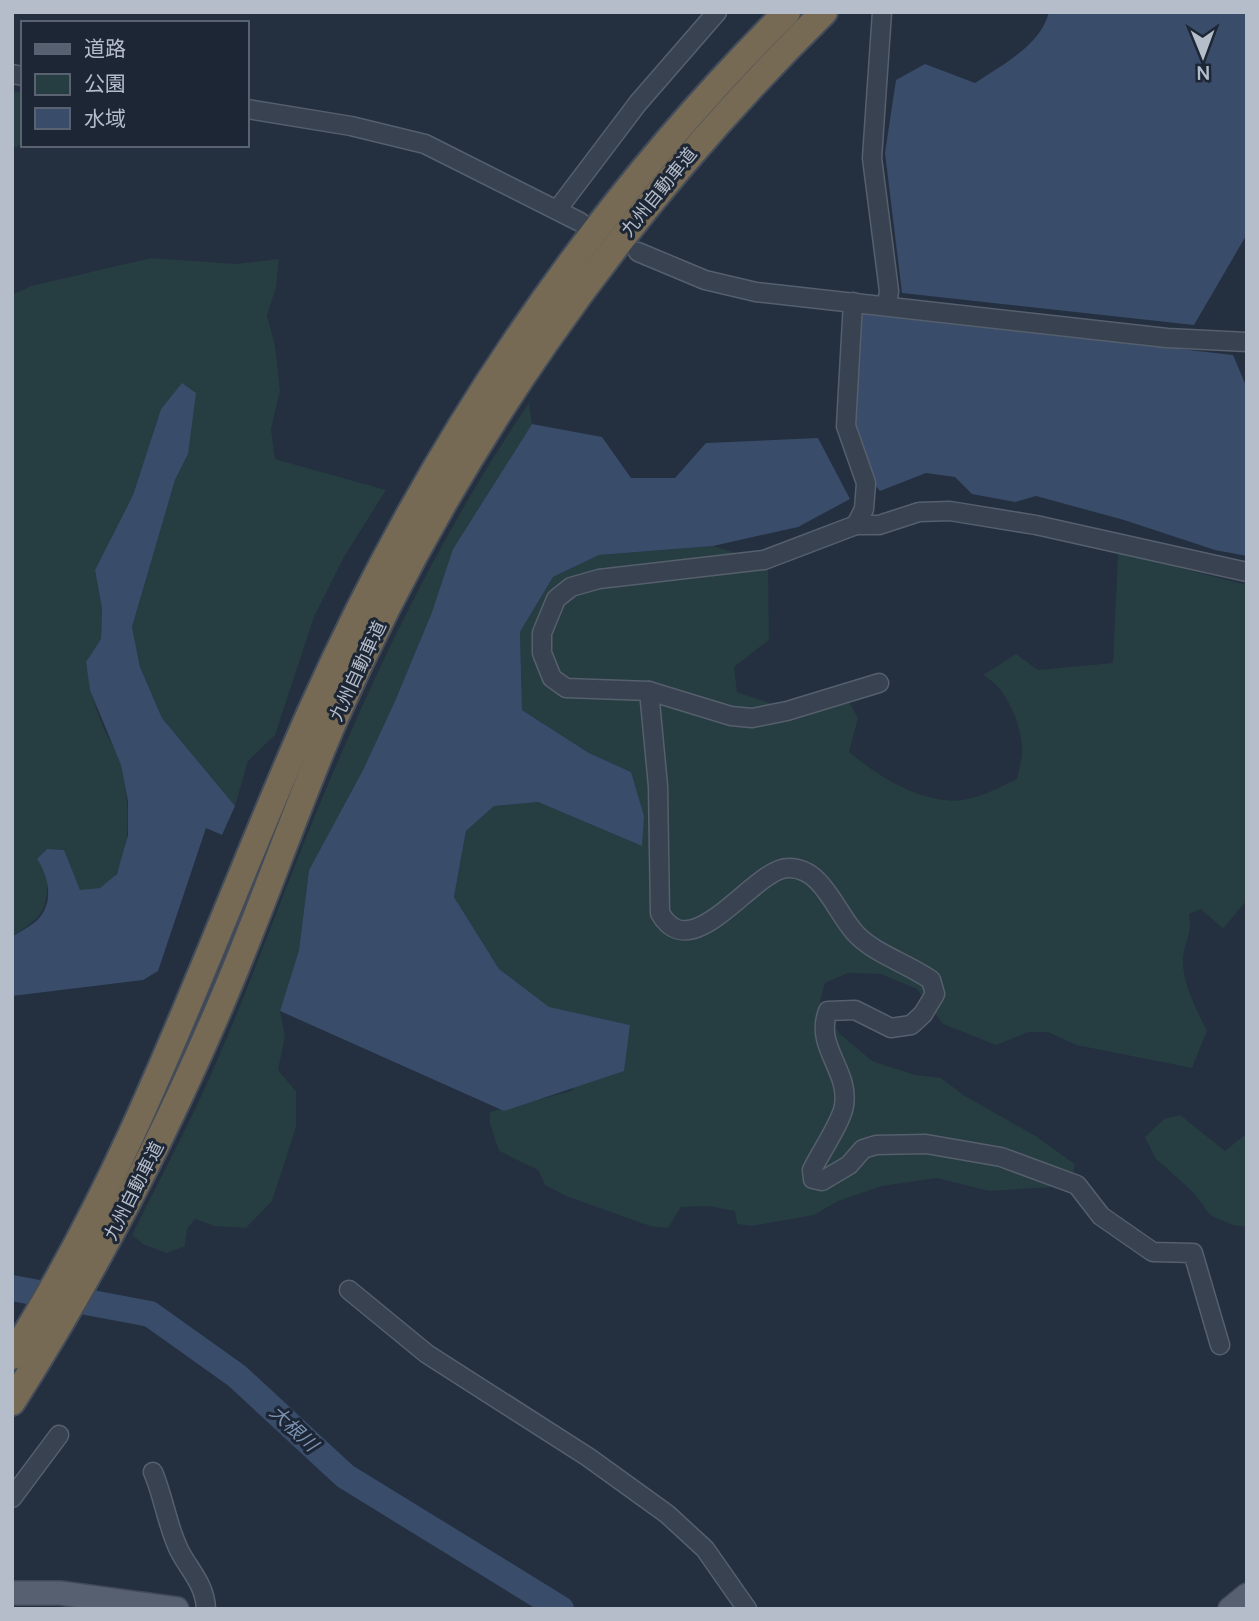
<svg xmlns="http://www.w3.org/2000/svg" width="1259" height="1621" viewBox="0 0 1259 1621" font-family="Manrope,'Noto Sans JP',sans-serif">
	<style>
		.green { fill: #263d41 }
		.water { fill: #394c69 }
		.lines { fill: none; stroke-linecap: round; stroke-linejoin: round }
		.river { stroke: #394c69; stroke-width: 26 }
		.minor-casing { stroke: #565f6d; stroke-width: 21 }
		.major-casing { stroke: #424a59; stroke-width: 26 }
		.highway-casing { stroke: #434c5a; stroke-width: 30 }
		.minor { stroke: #394250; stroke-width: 18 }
		.major { stroke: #576070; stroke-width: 23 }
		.highway { stroke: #766a55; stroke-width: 26 }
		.labels { text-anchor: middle; stroke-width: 6; stroke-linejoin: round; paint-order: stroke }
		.street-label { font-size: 18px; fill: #b5bdca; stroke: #1d2635 }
		.water-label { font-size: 19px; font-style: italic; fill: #7c92b2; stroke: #1d2635 }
	</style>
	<rect width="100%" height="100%" fill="#242f40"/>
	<!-- green -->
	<g class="green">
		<polygon points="12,91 23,93 23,141 17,147 12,147"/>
		<path d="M151 258 236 264 279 259 276 288 267 315 275 346 280 391 271 429 275 459 386 490 344 557 314 617 275 735 248 761 235 806 162 718 140 667 132 627 175 480 188 454 182 384 161 409 133 495 95 570 102 609 101 640 86 662C89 683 94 704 102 724 108 739 118 752 122 768 130 801 138 898 81 890 70 888 57 878 47 873 48 913 44 915 12 937V295L31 286Z"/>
		<path d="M529 403 532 424 453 549 432 612 395 701 363 770 309 870 299 950 280 1011 285 1037 278 1070 296 1091V1127L272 1201 246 1228 214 1226 195 1219 187 1229 185 1246 167 1253 144 1245 132 1235C153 1192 176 1150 196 1107 248 997 286 880 335 768 389 642 451 517 529 403Z"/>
		<path d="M713 546 768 563 769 640 734 667 737 692 776 705 848 700 858 718 849 752C876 774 909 796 945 800 969 804 996 789 1017 779 1019 769 1023 757 1022 746 1020 721 1005 686 983 675L1016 654 1038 670 1113 663 1118 552 1247 585V900L1223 929 1201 909 1189 914C1193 939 1182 945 1183 963 1184 987 1197 1010 1207 1031L1192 1068 1076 1045 1048 1032H1029L996 1045 943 1024 917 989 881 974 848 973 825 983 820 1001 839 1033 872 1061 915 1075 941 1078 965 1096 1034 1135 1075 1164 1070 1186 989 1191 937 1178 882 1186 838 1201 814 1215 752 1226 737 1224 735 1211 708 1206 681 1207 668 1228 650 1226 566 1196 545 1185 538 1170 499 1151 490 1124V1112L571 1091 630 1025 549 1008 499 969 454 897 466 831 494 806 538 802 642 846 631 772 589 753 522 710 520 632 553 577 599 555Z"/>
		<polygon points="1180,1115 1225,1151 1247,1133 1247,1227 1232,1225 1210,1215 1193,1192 1155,1158 1145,1137 1164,1119"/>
	</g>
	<!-- water -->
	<g class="water">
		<path d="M1049 12H1247V234L1194 325 902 293 885 153 896 80 925 64 975 83C1002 65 1041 45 1049 12Z"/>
		<polygon points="860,313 1233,355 1247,388 1247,556 1215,550 1124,520 1036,496 1015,502 972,494 955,477 926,473 880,491 873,483 852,423"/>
		<path d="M182 383 196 393 188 454 175 480 132 627 140 667 162 718 235 806 222 835 206 828 158 971 143 980 12 996V937C20 931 34 925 40 917 54 900 48 875 37 859L47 849 64 850 80 890 100 888 117 874 128 835V801L121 765 90 690 86 662 101 639 102 609 95 570 133 495 161 409Z"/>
		<polygon points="532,424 602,437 631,478 675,478 706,443 818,438 850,499 798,527 713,546 599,555 553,577 520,632 522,710 589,753 631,772 644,816 642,846 538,802 494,806 466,831 454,897 499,969 549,1007 630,1025 624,1071 504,1111 280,1011 299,950 309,870 363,770 395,701 432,612 453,549"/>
	</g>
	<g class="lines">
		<!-- river -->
		<polyline class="river" points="12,1288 150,1314 237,1376 345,1476 561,1609"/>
		<defs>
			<g id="minor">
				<polyline points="882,12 872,158 889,291 887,306"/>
				<polyline points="12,74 23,76"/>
				<polyline points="247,109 351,126 425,144 580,222"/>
				<polyline points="557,210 638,103 717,12"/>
				<polyline points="638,252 705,280 756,292 1167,338 1247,342"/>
				<polyline points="853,302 846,426 866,483 864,509 856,525"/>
				<polyline points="879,683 787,711 752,718 731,716 649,691 566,688 552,678 542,653 542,633 556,599 571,587 599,579 764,560 856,525 879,525 919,512 950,511 1036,525 1247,572"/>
				<path d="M649 691 658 786 660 913C692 970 754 868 788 868 824 867 836 915 858 936 878 955 908 964 931 980L935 994 923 1014 911 1025 891 1028 855 1010 828 1011C814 1047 850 1070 844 1106 841 1123 820 1153 812 1170L813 1179 822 1181 849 1165 863 1149 876 1145 926 1144 1001 1157 1077 1185 1101 1216 1147 1248 1153 1252 1193 1253 1220 1345"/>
				<polyline points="349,1290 427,1354 588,1457 667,1514 705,1549 747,1609"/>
				<path d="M153 1472C164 1498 167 1525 179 1550 189 1570 205 1584 206 1609"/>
				<polyline points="12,1498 59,1435"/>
			</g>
			<g id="major">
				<polyline points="12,1593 60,1593 177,1609"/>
				<polyline points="1230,1609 1247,1595"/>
			</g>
			<g id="highway">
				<path d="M12 1356C143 1150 214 928 312 709 428 450 586 212 787 12"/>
				<path d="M12 1402C93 1275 161 1144 220 1006 261 911 294 813 335 718 451 453 618 215 824 12"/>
			</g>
		</defs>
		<!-- minor casing -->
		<use href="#minor" class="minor-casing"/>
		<!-- major casing -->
		<use href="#major" class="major-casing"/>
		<!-- highway casing -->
		<use href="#highway" class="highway-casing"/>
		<!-- minor -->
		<use href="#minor" class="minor"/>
		<!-- major -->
		<use href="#major" class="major"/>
		<!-- highway -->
		<use href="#highway" class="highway"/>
	</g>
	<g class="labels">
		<!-- street labels -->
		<g class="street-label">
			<text transform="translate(659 192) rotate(-51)" y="6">九州自動車道</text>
			<text transform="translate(358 671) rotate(-65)" y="6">九州自動車道</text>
			<text transform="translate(134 1191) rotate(-63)" y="6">九州自動車道</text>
		</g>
		<!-- water labels -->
		<g class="water-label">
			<text transform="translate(294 1428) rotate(43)" y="7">大根川</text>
		</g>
	</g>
	<!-- border -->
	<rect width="1259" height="1621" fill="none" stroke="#b5bdca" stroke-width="28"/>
	<!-- legend -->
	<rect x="21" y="21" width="228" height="126" fill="#1d2635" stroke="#5a6271" stroke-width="2"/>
	<rect x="35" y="44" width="35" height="10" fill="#576070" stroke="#5a6271" stroke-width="2"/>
	<text x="84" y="56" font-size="21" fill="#b5bdca">道路</text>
	<rect x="35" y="74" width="35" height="21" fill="#263d41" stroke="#5a6271" stroke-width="2"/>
	<text x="84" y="91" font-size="21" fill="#b5bdca">公園</text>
	<rect x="35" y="108" width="35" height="21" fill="#394c69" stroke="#5a6271" stroke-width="2"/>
	<text x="84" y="126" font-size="21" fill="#b5bdca">水域</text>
	<!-- north arrow -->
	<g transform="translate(1203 56) rotate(179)" stroke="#1d2635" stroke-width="5" paint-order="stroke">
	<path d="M0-5L12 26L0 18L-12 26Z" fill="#b5bdca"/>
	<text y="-10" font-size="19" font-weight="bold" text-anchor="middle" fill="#b5bdca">N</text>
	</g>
</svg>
